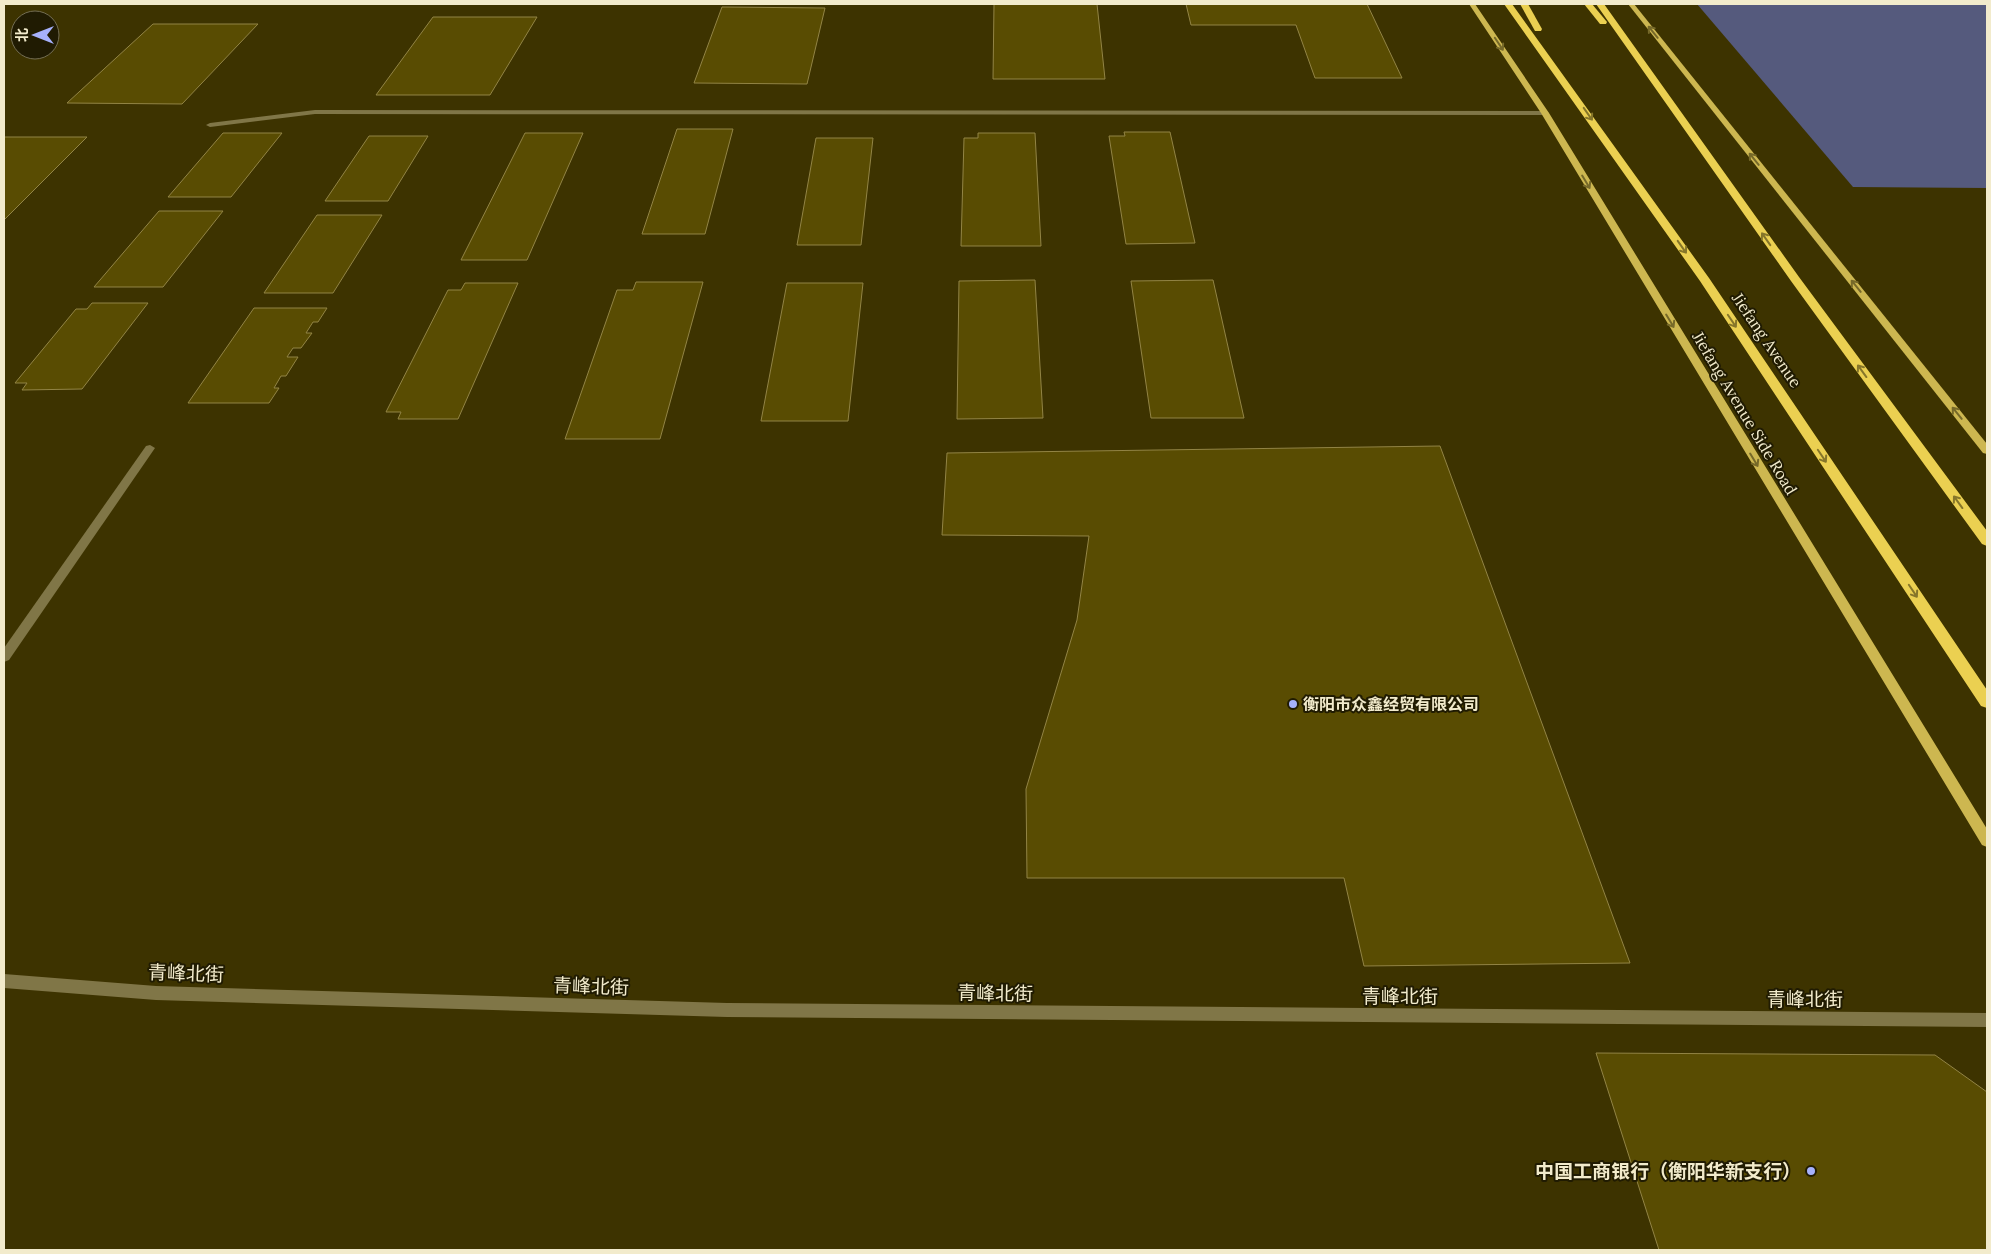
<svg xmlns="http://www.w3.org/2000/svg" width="1991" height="1254" viewBox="0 0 1991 1254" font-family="Lora,'Noto Sans SC',serif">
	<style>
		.green { fill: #555a7d }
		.building { fill: #594c02; stroke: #928445 }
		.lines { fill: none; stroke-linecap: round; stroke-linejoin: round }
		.minor { fill: #807647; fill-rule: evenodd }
		.major { fill: #cdb750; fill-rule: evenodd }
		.highway { fill: #ebd051; fill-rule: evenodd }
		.oneway { stroke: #766929 }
		.oneway2 { stroke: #86762a }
		.poi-dot { fill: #a6b1fc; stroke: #201b02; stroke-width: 2 }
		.labels { text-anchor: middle; stroke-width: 4; stroke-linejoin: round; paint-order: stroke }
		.street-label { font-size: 16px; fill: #f2ebcc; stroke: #201b02 }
		.poi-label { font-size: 16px; font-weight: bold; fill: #f2ebcc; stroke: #201b02; text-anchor: start }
		.near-street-label { font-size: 19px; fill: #f2ebcc; stroke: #201b02 }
		.near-poi-label { font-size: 19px; font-weight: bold; fill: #f2ebcc; stroke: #201b02; text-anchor: end }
	</style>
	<rect width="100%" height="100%" fill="#3d3300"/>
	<!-- green -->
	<polygon class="green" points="1697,4 1987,4 1987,188 1853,187"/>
	<!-- building -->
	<g class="building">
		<polygon points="994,4 1097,4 1105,79 993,79"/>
		<polygon points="1186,4 1367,4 1402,78 1315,78 1296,25 1191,25"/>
		<polygon points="722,7 825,8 807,84 694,83"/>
		<polygon points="433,17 537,17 490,95 376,95"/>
		<polygon points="153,24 258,24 182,104 67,103"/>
		<polygon points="677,129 733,129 705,234 642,234"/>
		<polygon points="1124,132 1170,132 1195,243 1126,244 1109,136 1125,136"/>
		<polygon points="223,133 282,133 231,197 168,197"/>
		<polygon points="525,133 583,133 527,260 461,260"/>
		<polygon points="978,133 1035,133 1041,246 961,246 964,138 978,138"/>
		<polygon points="369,136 428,136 388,201 325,201"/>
		<polygon points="4,137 87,137 4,220"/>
		<polygon points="816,138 873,138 861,245 797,245"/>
		<polygon points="159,211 223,211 163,287 94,287"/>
		<polygon points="317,215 382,215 333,293 264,293"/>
		<polygon points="1035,280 1043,418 957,419 959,281"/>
		<polygon points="1213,280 1244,418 1151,418 1131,281"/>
		<polygon points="636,282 703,282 660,439 565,439 617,290 633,290"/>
		<polygon points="465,283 518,283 458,419 398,419 401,412 386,412 448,290 461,290"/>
		<polygon points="787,283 863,283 848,421 761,421"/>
		<polygon points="92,303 148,303 82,389 22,390 27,383 15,383 76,309 87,309"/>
		<polygon points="254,308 327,308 318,322 313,322 306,333 312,333 301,348 293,348 287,357 298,357 286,376 281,376 274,388 279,388 269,403 188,403"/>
		<polygon points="1440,446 1630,963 1364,966 1344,878 1027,878 1026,789 1077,620 1089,536 942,535 947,453"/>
		<polygon points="1596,1053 1935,1055 1987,1092 1987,1250 1659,1250"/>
	</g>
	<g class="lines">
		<!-- minor -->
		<g class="minor">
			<polygon points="315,110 1545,111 1549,113 1545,115 315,114 210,127 206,125 210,123"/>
			<polygon points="150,445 155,448 9,660 4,662 4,648 146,446"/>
			<polygon points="4,974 156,986 727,1003 1987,1013 1987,1027 727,1017 156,1000 4,988"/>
		</g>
		<!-- major -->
		<g class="major">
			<polygon points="1469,4 1475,4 1549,113 1987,829 1987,847 1982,845 1541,113"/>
			<polygon points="1628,4 1634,4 1987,444 1987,454 1983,453"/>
		</g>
		<!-- highway -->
		<g class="highway">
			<polygon points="1504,4 1512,4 1709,278 1987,690 1987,708 1981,706 1700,281"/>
			<polygon points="1520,4 1528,4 1542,29 1541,31 1535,31"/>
			<polygon points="1584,4 1592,4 1607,22 1606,24 1600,24"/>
			<polygon points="1596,4 1604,4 1799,277 1987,531 1987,546 1982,544 1791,281"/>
		</g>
	</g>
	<!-- one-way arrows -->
	<defs><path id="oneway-shaft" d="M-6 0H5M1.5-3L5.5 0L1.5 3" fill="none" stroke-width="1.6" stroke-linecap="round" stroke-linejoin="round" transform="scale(1.25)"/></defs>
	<g class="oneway">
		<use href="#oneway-shaft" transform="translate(1653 32) rotate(-129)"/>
		<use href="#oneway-shaft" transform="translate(1499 44) rotate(56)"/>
		<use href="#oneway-shaft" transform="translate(1754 159) rotate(-129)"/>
		<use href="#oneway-shaft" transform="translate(1586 182) rotate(59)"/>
		<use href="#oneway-shaft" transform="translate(1856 286) rotate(-129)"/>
		<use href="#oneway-shaft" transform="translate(1670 321) rotate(59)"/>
		<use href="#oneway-shaft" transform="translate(1957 413) rotate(-129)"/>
		<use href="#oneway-shaft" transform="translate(1754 460) rotate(59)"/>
	</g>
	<g class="oneway2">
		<use href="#oneway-shaft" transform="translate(1588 114) rotate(55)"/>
		<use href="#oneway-shaft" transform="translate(1766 239) rotate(-125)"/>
		<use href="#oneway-shaft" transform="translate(1682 247) rotate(55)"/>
		<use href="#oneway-shaft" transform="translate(1732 321) rotate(56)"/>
		<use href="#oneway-shaft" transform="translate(1862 371) rotate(-126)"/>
		<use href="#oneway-shaft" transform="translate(1822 456) rotate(56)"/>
		<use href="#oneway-shaft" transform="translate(1958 502) rotate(-126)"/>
		<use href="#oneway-shaft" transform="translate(1913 591) rotate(56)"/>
	</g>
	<!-- markers -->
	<g class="poi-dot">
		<circle cx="1293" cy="704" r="5"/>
		<circle cx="1811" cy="1171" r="5"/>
	</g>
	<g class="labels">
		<!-- street labels -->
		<g class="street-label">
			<text transform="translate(1767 340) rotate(56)" y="6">Jiefang Avenue</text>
			<text transform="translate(1745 413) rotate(59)" y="6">Jiefang Avenue Side Road</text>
		</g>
		<!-- poi labels -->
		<g class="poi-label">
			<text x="1303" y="710">衡阳市众鑫经贸有限公司</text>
		</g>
		<!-- near-street labels -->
		<g class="near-street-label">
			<text transform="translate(186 973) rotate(2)" y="7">青峰北街</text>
			<text transform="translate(591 986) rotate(2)" y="7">青峰北街</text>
			<text transform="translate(995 993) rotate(1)" y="7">青峰北街</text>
			<text x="1400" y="1003">青峰北街</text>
			<text x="1805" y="1006">青峰北街</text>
		</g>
		<!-- near-poi labels -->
		<g class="near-poi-label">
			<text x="1801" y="1178">中国工商银行（衡阳华新支行）</text>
		</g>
	</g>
	<!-- border -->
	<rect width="1991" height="1254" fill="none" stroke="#f2ebcc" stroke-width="10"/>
	<!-- north arrow -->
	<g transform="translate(35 35) rotate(270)"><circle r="24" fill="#201b02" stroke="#746e53"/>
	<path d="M0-4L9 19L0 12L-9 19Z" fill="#a6b1fc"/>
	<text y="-8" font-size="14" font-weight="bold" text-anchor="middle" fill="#f2ebcc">北</text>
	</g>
</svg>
